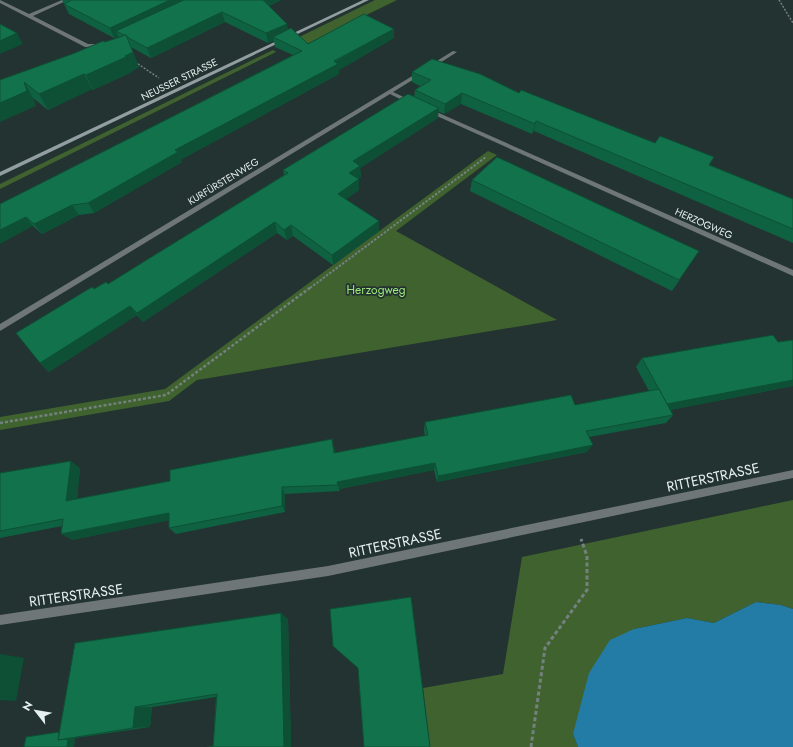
<svg xmlns="http://www.w3.org/2000/svg" width="793" height="747" viewBox="0 0 793 747" font-family="Jost,sans-serif">
	<style>
		.green { fill: #40622f }
		.water { fill: #237ca6 }
		.lines { fill: none; stroke-linecap: round; stroke-linejoin: round }
		.path-far3 { stroke: #73817f; stroke-width: 1.5; stroke-dasharray: 2 1.5; stroke-linecap: butt }
		.path-far2 { stroke: #73817f; stroke-width: 2; stroke-dasharray: 2.5 1.5; stroke-linecap: butt }
		.path-far1 { stroke: #73817f; stroke-width: 2.5; stroke-dasharray: 3 2; stroke-linecap: butt }
		.path { stroke: #73817f; stroke-width: 3; stroke-dasharray: 4 2.5; stroke-linecap: butt }
		.street { fill: #6f7678; fill-rule: evenodd }
		.secondary { fill: #929ea1; fill-rule: evenodd }
		.wall { fill: #0f6241 }
		.shaded-wall { fill: #0d5035 }
		.building { fill: #12724c; stroke: #0d5035 }
		.labels { text-anchor: middle; stroke-width: 3.5; stroke-linejoin: round; paint-order: stroke }
		.far-street-label { font-size: 10px; fill: #e6f0ee; stroke: #233331 }
		.park-label { font-size: 12px; fill: #9ee77a; stroke: #233331 }
		.near-street-label { font-size: 14px; fill: #e6f0ee; stroke: #233331 }
	</style>
	<rect width="100%" height="100%" fill="#233331"/>
	<!-- green -->
	<g class="green">
		<polygon points="375,0 397,0 303,46 291,41"/>
		<polygon points="273,50 276,52 0,189 0,184"/>
		<polygon points="488,151 497,155 396,231 557,320 197,380 169,401 0,430 0,417 165,389"/>
		<polygon points="793,500 793,609 781,605 756,602 714,623 687,618 634,629 573,734 578,747 430,747 423,688 503,674 522,557"/>
	</g>
	<!-- water -->
	<polygon class="water" points="756,602 781,605 793,609 793,747 578,747 573,734 589,673 610,640 634,629 687,618 714,623"/>
	<g class="lines">
		<!-- path-far3 -->
		<g class="path-far3">
			<polyline points="779,0 793,23"/>
			<polyline points="135,62 159,78"/>
		</g>
		<!-- path-far2 -->
		<polyline class="path-far2" points="310,288 486,157"/>
		<!-- path-far1 -->
		<polyline class="path-far1" points="0,423 166,395 311,287"/>
		<!-- path -->
		<polyline class="path" points="531,747 545,648 587,590 587,556 581,539"/>
		<!-- street -->
		<g class="street">
			<polygon points="0,0 29,14 62,0 68,0 33,16 88,44 103,44 105,45 103,46 85,47 0,3"/>
			<polygon points="453,51 457,52 432,68 427,67"/>
			<polygon points="419,72 424,73 393,92 412,101 412,103 408,103 390,94 0,331 0,324"/>
			<polygon points="428,110 432,110 793,270 793,276 428,112"/>
			<polygon points="793,470 793,478 328,576 0,625 0,615 328,566"/>
		</g>
		<!-- secondary -->
		<polygon class="secondary" points="363,0 369,0 0,176 0,172"/>
	</g>
	<!-- wall -->
	<g class="wall">
		<polygon points="62,0 281,0 269,6 288,30 308,44 394,38 339,70 339,74 180,160 182,162 94,213 79,215 42,234 33,226 0,204 293,55 275,47 274,41 268,43 225,22 151,58 131,47 139,67 132,71 132,72 93,90 92,89 48,110 33,98 36,106 0,80 119,37 118,36 114,38 69,14"/>
		<polygon points="412,72 519,93 710,165 793,199 793,243 534,131 532,134 461,104 444,114 438,111 438,118 360,168 361,177 358,179 359,179 359,190 346,199 379,231 333,265 293,236 287,240 277,233 143,322 137,315 49,372 40,363 94,289 108,284 284,175 283,170 414,97 415,90 420,86 412,82"/>
		<polygon points="472,180 699,251 672,291 470,191"/>
		<polygon points="793,340 793,386 670,410 673,415 666,423 589,437 587,452 437,482 434,470 339,489 340,491 285,494 285,512 176,534 169,528 169,520 72,540 62,526 0,538 0,473 80,468 77,499 170,481 334,447 335,453 425,436 424,430 425,422 575,405 649,391 636,367 642,358 778,342"/>
		<polygon points="288,619 291,747 206,747 213,746 216,697 152,707 150,727 75,738 74,747 24,747 59,732"/>
	</g>
	<!-- shaded-wall -->
	<g class="shaded-wall">
		<polygon points="170,0 194,0 116,31 118,36 114,38 110,28"/>
		<polygon points="262,0 281,0 264,8"/>
		<polygon points="222,12 225,22 151,58 147,48"/>
		<polygon points="287,24 289,34 273,37 274,41 268,43 266,33"/>
		<polygon points="394,29 394,38 339,70 339,74 180,160 182,162 94,213 88,203 175,150"/>
		<polygon points="17,33 23,44 0,54 0,41"/>
		<polygon points="133,52 139,67 132,71 132,72 93,90 86,75"/>
		<polygon points="84,74 92,89 48,110 39,94"/>
		<polygon points="24,82 33,98 36,106 0,122 0,103"/>
		<polygon points="462,93 461,104 444,114 445,104"/>
		<polygon points="439,108 438,118 360,168 361,177 350,184 349,173 353,161"/>
		<polygon points="536,121 534,131 532,134 535,124"/>
		<polygon points="359,179 359,190 339,204 338,194"/>
		<polygon points="72,205 79,215 42,234 34,224"/>
		<polygon points="26,217 33,226 0,244 0,230"/>
		<polygon points="379,221 379,231 333,265 332,255"/>
		<polygon points="275,222 277,233 143,322 137,313"/>
		<polygon points="291,225 293,236 287,240 284,230"/>
		<polygon points="130,306 137,315 49,372 40,363"/>
		<polygon points="793,380 793,386 660,412 667,404"/>
		<polygon points="593,445 587,452 437,482 438,476"/>
		<polygon points="71,461 80,468 76,507 66,501"/>
		<polygon points="435,463 434,470 339,489 337,482"/>
		<polygon points="282,487 285,494 285,512 282,506"/>
		<polygon points="169,513 176,519 72,540 61,534"/>
		<polygon points="281,613 288,619 291,747 284,747"/>
		<polygon points="0,654 24,658 16,701 0,700"/>
		<polygon points="135,707 152,707 150,727 133,728"/>
		<polygon points="75,738 74,747 67,747 68,739"/>
	</g>
	<!-- building -->
	<g class="building">
		<polygon points="72,0 170,0 110,28 64,4"/>
		<polygon points="184,0 263,0 287,24 266,33 222,12 147,48 127,37 126,35 124,35 116,31"/>
		<polygon points="364,14 394,29 334,61 338,64 175,150 178,152 88,203 72,205 34,224 26,217 0,230 0,204 302,51 273,37 291,28 308,44"/>
		<polygon points="0,24 17,33 0,41"/>
		<polygon points="126,35 133,52 125,56 126,57 86,75 84,74 39,94 24,82 27,91 0,103 0,80 75,53 103,41 105,42"/>
		<polygon points="432,59 480,74 519,93 521,90 655,143 660,136 714,157 709,165 793,199 793,229 536,121 535,124 462,93 445,104 415,90 431,80 412,72"/>
		<polygon points="408,94 439,108 353,161 360,166 349,173 359,179 338,194 379,221 332,255 291,225 284,230 275,222 137,313 130,306 40,363 16,333 92,287 94,289 106,282 108,284 153,256 288,173 283,170"/>
		<polygon points="497,157 699,251 679,280 472,180"/>
		<polygon points="773,335 778,342 793,340 793,380 667,404 642,358"/>
		<polygon points="659,389 673,415 586,431 593,445 438,476 435,463 337,482 338,485 282,487 282,506 169,528 169,513 61,534 63,519 0,531 0,473 71,461 66,501 170,481 170,470 332,439 334,453 428,435 425,422 571,395 575,405"/>
		<polygon points="411,597 430,747 364,747 358,668 333,646 330,609"/>
		<polygon points="281,613 284,747 210,747 213,747 217,694 135,707 133,728 58,740 75,643"/>
		<polygon points="59,732 58,740 68,739 67,747 24,747 26,737"/>
	</g>
	<g class="labels">
		<!-- far-street labels -->
		<g class="far-street-label">
			<text transform="translate(179 79) rotate(-26)" y="4">NEUSSER STRASSE</text>
			<text transform="translate(223 181) rotate(-31)" y="4">KURFÜRSTENWEG</text>
			<text transform="translate(704 223) rotate(24)" y="4">HERZOGWEG</text>
		</g>
		<!-- park labels -->
		<g class="park-label">
			<text x="376" y="294">Herzogweg</text>
		</g>
		<!-- near-street labels -->
		<g class="near-street-label">
			<text transform="translate(713 477) rotate(-12)" y="5">RITTERSTRASSE</text>
			<text transform="translate(395 543) rotate(-12)" y="5">RITTERSTRASSE</text>
			<text transform="translate(76 595) rotate(-8)" y="5">RITTERSTRASSE</text>
		</g>
	</g>
	<!-- north arrow -->
	<g transform="translate(36 711) rotate(301)" stroke="#233331" stroke-width="3" paint-order="stroke">
	<path d="M0-3L7 15L0 10L-7 15Z" fill="#e6f0ee"/>
	<text y="-6" font-size="11" font-weight="bold" text-anchor="middle" fill="#e6f0ee">N</text>
	</g>
</svg>
